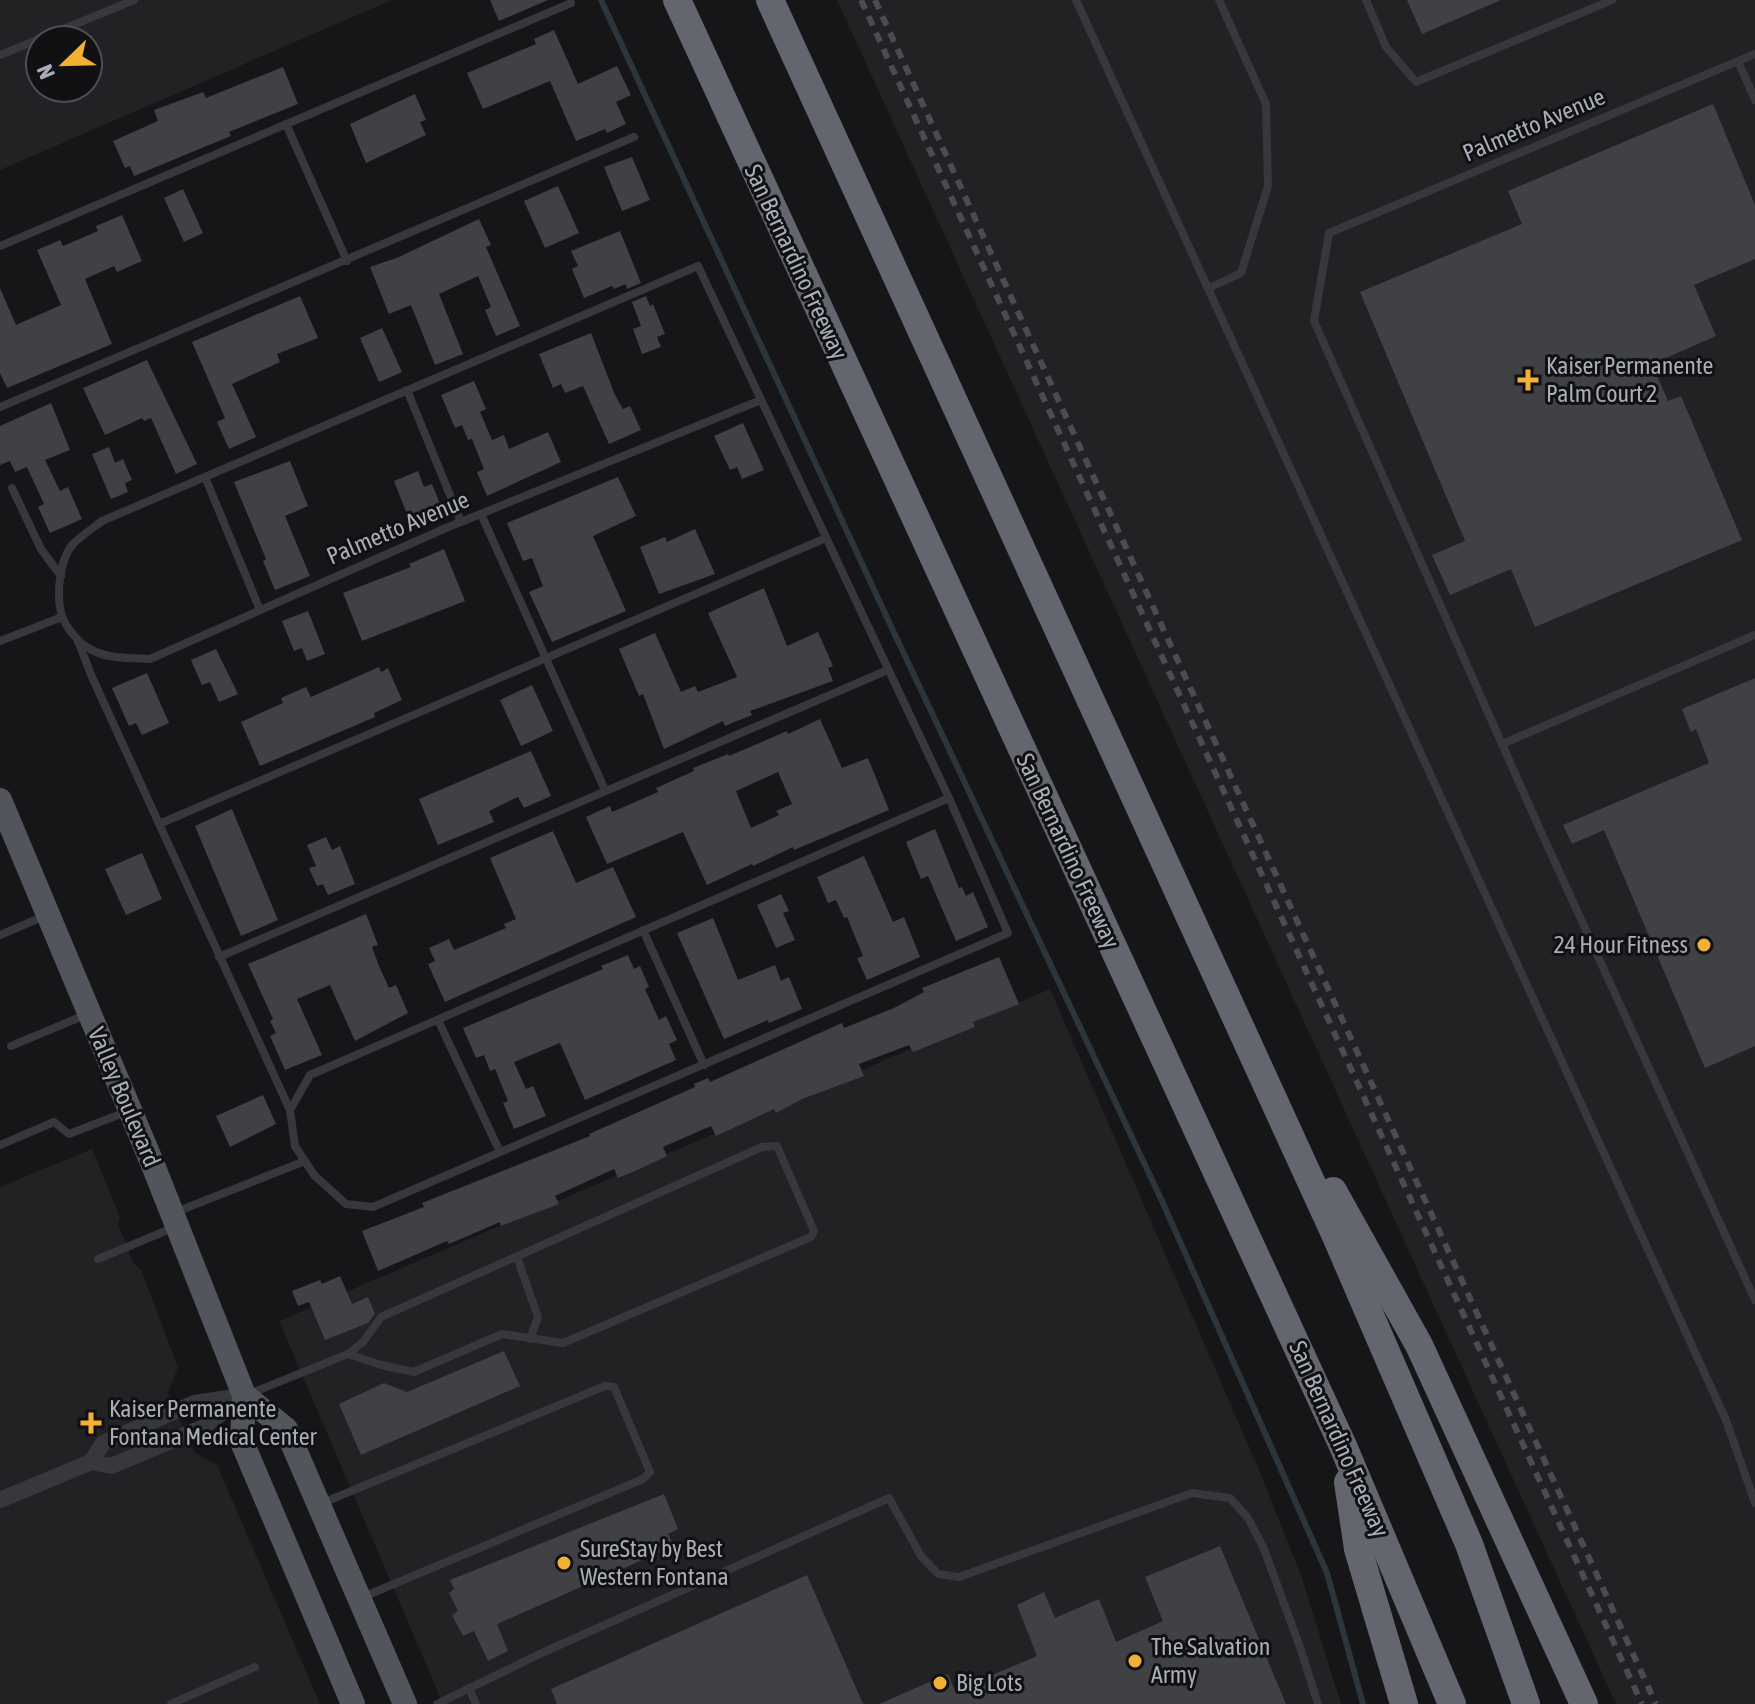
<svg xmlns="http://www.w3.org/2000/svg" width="1755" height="1704" viewBox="0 0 1755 1704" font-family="'Asap Condensed',sans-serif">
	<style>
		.built { fill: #222225; fill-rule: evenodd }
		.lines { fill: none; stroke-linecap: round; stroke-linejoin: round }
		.stream { stroke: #2c353c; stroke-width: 6 }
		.building { fill: #404145; fill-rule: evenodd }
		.lane { stroke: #37383d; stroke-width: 8 }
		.street { stroke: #37383d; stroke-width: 16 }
		.primary { stroke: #53555c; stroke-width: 24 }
		.highway { stroke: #63666e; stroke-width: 28 }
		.rail { stroke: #4a4c52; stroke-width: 6; stroke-dasharray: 10 8; stroke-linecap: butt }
		.poi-dot { fill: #f2b134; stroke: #111113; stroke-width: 3 }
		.labels { text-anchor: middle; stroke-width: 6; stroke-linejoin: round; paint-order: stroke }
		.street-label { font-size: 24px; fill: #a8adb8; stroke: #111113 }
		.poi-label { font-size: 24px; fill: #a8adb8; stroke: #111113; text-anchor: start }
	</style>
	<rect width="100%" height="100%" fill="#161618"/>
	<!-- built -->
	<g class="built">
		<path d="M0 0H392L0 170ZM40 40H88V88H40Z"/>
		<polygon points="837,0 1755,0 1755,1704 1616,1704"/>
		<polygon points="1050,989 1257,1465 1302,1578 1341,1704 443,1704 279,1321"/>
		<polygon points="92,1149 120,1217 118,1224 134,1264 141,1270 178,1367 168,1393 195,1453 217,1465 320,1704 0,1704 0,1187"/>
	</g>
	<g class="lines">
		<!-- stream -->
		<polyline class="stream" points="601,0 889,622 1162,1201 1327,1573 1363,1704"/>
	</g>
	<!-- building -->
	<g class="building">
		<polygon points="490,0 548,0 499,21"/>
		<polygon points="1407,0 1501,0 1422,34"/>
		<polygon points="554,30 578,84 617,66 631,95 616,102 626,124 607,133 605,129 576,141 550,81 483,109 467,73 536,44 534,39"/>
		<polygon points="283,67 298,104 229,132 231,136 134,176 130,166 125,168 113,141 158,121 154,110 203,92 206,98"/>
		<polygon points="415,94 426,120 420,122 426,135 366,163 350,124"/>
		<polygon points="1713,104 1755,205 1755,259 1694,285 1716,336 1652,364 1668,401 1681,396 1742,540 1535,627 1511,569 1450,595 1432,555 1465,541 1360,292 1522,224 1508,191"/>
		<polygon points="632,157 650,200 622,211 604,167"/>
		<polygon points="558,186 579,233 545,248 524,201"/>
		<polygon points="183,189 203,233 184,242 164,198"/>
		<polygon points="122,215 142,261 117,272 114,266 85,279 112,344 7,388 0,373 0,288 16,325 61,305 37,250 60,240 63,246 98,231 96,226"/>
		<polygon points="479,219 491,245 486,247 520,326 496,336 485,310 491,307 478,276 439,294 463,354 435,365 411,305 389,314 370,267 399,257"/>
		<polygon points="620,231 641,283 627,289 626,284 614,289 612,286 584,298 572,269 578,266 571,251"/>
		<polygon points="300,296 318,338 277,354 280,362 232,384 256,437 229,449 217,422 225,418 192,342"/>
		<polygon points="646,296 650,306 653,304 665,334 657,337 661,347 642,354 633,329 641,326 632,302"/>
		<polygon points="382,328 402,372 379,382 360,338"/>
		<polygon points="591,333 615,395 623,409 630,406 641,430 609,444 583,386 565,393 561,384 553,388 539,354"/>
		<polygon points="147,360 197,464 176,474 151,418 144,421 142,418 105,435 83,388"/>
		<polygon points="474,381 486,409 480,412 492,440 504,435 509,449 548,432 561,462 487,496 477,472 484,469 472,439 468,440 462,425 455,428 441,395"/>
		<polygon points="51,403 70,450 45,460 60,491 68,487 82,519 50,533 38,507 44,504 27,467 15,472 10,461 0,465 0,426"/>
		<polygon points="743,423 764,470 742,479 737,467 730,470 714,436"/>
		<polygon points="109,447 115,463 123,459 132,480 125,483 128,492 111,499 92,454"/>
		<polygon points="290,461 308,506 285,516 310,576 275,590 263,561 266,559 234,482"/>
		<polygon points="418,471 424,487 432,484 445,516 413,529 394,481"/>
		<polygon points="618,477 636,516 593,536 626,611 552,642 529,592 543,586 532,558 523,561 507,523"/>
		<polygon points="695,529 715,574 659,594 640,547 665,537 667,542"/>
		<polygon points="444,549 465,601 362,641 343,593 411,567 409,564"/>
		<polygon points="764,588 787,646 818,632 833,666 828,668 833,681 750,711 752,715 725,726 723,721 664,749 643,694 639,696 619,649 655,633 681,692 695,686 698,692 737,677 708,613"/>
		<polygon points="308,611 325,654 307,661 302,648 294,651 282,621"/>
		<polygon points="216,649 238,694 219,702 210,682 202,685 191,660"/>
		<polygon points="379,667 381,672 388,668 402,700 374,713 375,717 260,766 241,722 283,703 281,698 306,687 311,697"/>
		<polygon points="147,673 169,723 142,735 136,723 129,726 112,688"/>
		<polygon points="1755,678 1755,1046 1705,1068 1604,830 1572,844 1563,825 1709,763 1696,729 1691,732 1682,709"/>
		<polygon points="532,685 553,731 521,746 500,700"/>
		<path d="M820 719 842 768 868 758 889 810 794 850 793 847 753 866 752 864 707 885 683 832 607 864 586 817 610 806 612 812 658 792 656 788 694 771 693 768 728 754 729 756 787 731 788 734ZM778 772 792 804 776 811 779 815 751 828 736 791Z"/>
		<polygon points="531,751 551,796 524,808 518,797 489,811 494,822 438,845 419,799"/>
		<polygon points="232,809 278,920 241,936 195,826"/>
		<polygon points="935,829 959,888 962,887 966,896 973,892 988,927 956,941 928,876 921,879 906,842"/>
		<polygon points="553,831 576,883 613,867 636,917 445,1002 428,964 435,961 429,948 449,939 454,950 506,928 504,924 516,919 490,858"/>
		<polygon points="326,837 332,850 340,846 355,884 328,895 323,884 317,886 309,868 316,866 307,845"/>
		<polygon points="142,853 162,899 126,915 105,869"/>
		<polygon points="864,856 893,922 904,917 920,957 867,980 857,958 863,956 847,917 844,918 836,900 828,903 817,877"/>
		<polygon points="781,894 789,911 783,913 795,940 776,948 757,905"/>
		<polygon points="366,914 378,945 372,947 379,966 389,988 396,985 408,1013 355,1041 330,985 297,999 322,1055 285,1070 270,1036 276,1033 270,1021 273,1019 248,964"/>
		<polygon points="713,918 738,980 775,965 781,981 789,977 802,1009 769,1023 768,1020 724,1039 677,933"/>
		<polygon points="628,955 634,969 640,966 649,987 645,989 659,1020 666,1016 677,1040 669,1044 676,1060 585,1100 560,1043 514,1062 526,1089 533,1086 546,1116 514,1129 503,1103 508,1101 495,1069 490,1071 484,1055 476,1058 463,1028 603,969 601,966"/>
		<polygon points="999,957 1019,1004 973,1022 975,1027 913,1052 909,1045 859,1064 864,1076 802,1099 776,1113 774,1109 716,1136 711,1126 663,1147 667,1156 642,1168 618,1178 614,1169 555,1196 559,1204 501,1226 500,1222 449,1244 447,1241 378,1271 362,1231 424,1207 422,1203 447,1193 590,1136 589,1134 695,1087 694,1084 708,1078 710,1082 842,1023 844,1028 894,1008 924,992 922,988"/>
		<polygon points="263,1095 276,1124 230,1147 216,1116"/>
		<polygon points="340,1276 352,1304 368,1297 375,1314 368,1323 325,1340 309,1302 298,1306 292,1291 320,1280 322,1284"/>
		<polygon points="504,1351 520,1386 361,1455 339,1404 384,1383 407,1392"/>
		<polygon points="664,1494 678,1529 668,1534 674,1546 497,1624 508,1651 488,1661 474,1631 463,1636 452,1615 458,1611 449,1593 454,1589 450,1580"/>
		<polygon points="1220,1546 1286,1704 879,1704 948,1674 955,1691 1037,1656 1017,1605 1044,1592 1055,1618 1099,1599 1116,1642 1163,1621 1145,1577"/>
		<polygon points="807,1575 863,1704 557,1704 551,1689"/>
	</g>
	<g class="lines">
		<!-- lane -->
		<g class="lane">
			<polyline points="1076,0 1726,1420 1755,1503"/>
			<polyline points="1366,0 1386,47 1416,82 1612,0"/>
			<polyline points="1755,54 1329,233 1314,321 1542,834 1755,1300"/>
			<polyline points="0,55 134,0"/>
			<polyline points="1738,61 1755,100"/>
			<polyline points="286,124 347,261"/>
			<polyline points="0,246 571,3"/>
			<polyline points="1209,288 1241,273 1268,186 1266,104 1219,0"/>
			<polyline points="407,390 461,522"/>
			<path d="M761 400 446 528 150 659C132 658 106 659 90 649 79 643 66 628 62 616 56 596 59 560 73 544 81 536 93 528 102 521L698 266 949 798 1008 933 373 1207 346 1204 314 1175 295 1146 290 1110 310 1075 949 798"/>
			<polyline points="0,407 634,137"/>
			<polyline points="205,477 260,610"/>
			<polyline points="12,488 41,549 61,576"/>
			<polyline points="481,514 605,790"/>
			<polyline points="0,641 62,617"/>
			<polyline points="78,641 92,677 290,1110"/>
			<polyline points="1502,744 1755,635"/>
			<polyline points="159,824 826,538"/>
			<polyline points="643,930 704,1065"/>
			<polyline points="0,935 47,915"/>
			<polyline points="219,957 888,670"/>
			<polyline points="438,1020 500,1152"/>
			<polyline points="11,1046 85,1015"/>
			<polyline points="0,1145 54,1122 69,1134 126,1112"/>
			<polygon points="777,1146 814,1231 811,1237 563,1343 502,1334 414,1372 381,1365 348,1354 363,1342 381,1317 762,1147"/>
			<polyline points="176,1212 305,1161"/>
			<polyline points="517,1257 538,1317 530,1339"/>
			<polyline points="98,1259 175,1227"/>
			<polyline points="249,1394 348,1354"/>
			<polyline points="320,1504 605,1386 614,1387 650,1472 643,1479 363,1597"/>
			<polyline points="469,1688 476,1704"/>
			<polyline points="171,1704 255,1667"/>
			<polyline points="437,1704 546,1651 889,1498 921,1556 938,1574 959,1577 1192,1493 1230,1498 1248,1518 1264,1549 1301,1650 1318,1704"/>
		</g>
		<!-- street -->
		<g class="street">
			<polyline points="91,1462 103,1443 194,1403 242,1396"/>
			<polyline points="0,1500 91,1462 111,1466 204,1427 244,1395"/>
		</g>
		<!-- primary -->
		<g class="primary">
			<polyline points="0,800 153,1165 244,1395 242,1442 353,1704"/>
			<polyline points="244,1395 286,1429 405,1704"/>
		</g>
		<!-- highway -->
		<g class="highway">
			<polyline points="677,0 1343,1446 1452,1704"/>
			<polyline points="770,0 1335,1234 1469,1544 1526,1704"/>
			<polyline points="1333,1191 1419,1345 1584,1704"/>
			<polyline points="1348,1482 1358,1549 1404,1704"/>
		</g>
		<!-- rail -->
		<g class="rail">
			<polyline points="861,0 1642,1704"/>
			<polyline points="875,0 1656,1704"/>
		</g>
	</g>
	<!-- markers -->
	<g class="poi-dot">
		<path d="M1524 368h8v8h8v8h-8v8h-8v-8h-8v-8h8z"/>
		<circle cx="1704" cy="945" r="8"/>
		<path d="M87 1411h8v8h8v8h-8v8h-8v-8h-8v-8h8z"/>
		<circle cx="564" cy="1563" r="8"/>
		<circle cx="1135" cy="1661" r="8"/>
		<circle cx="940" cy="1683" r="8"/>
	</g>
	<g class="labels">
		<!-- street labels -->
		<g class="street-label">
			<text transform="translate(1534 125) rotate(-23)" y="8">Palmetto Avenue</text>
			<text transform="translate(796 262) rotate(65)" y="8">San Bernardino Freeway</text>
			<text transform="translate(398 528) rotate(-23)" y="8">Palmetto Avenue</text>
			<text transform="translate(1068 851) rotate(65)" y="8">San Bernardino Freeway</text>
			<text transform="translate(124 1097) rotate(67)" y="8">Valley Boulevard</text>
			<text transform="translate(1339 1439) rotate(66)" y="8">San Bernardino Freeway</text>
		</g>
		<!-- poi labels -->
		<g class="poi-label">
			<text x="1546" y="374">Kaiser Permanente<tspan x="1546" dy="28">Palm Court 2</tspan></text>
			<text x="1688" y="953" text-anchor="end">24 Hour Fitness</text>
			<text x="109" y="1417">Kaiser Permanente<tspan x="109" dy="28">Fontana Medical Center</tspan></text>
			<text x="580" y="1557">SureStay by Best<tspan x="580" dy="28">Western Fontana</tspan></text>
			<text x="1151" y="1655">The Salvation<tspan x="1151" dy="28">Army</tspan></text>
			<text x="956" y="1691">Big Lots</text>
		</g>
	</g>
	<!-- north arrow -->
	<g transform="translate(64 64) rotate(247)"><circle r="38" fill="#111113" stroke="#4d4f55" stroke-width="2"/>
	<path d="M0-6L14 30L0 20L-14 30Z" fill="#f2b134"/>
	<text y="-12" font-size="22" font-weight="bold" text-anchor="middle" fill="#a8adb8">N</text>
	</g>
</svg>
